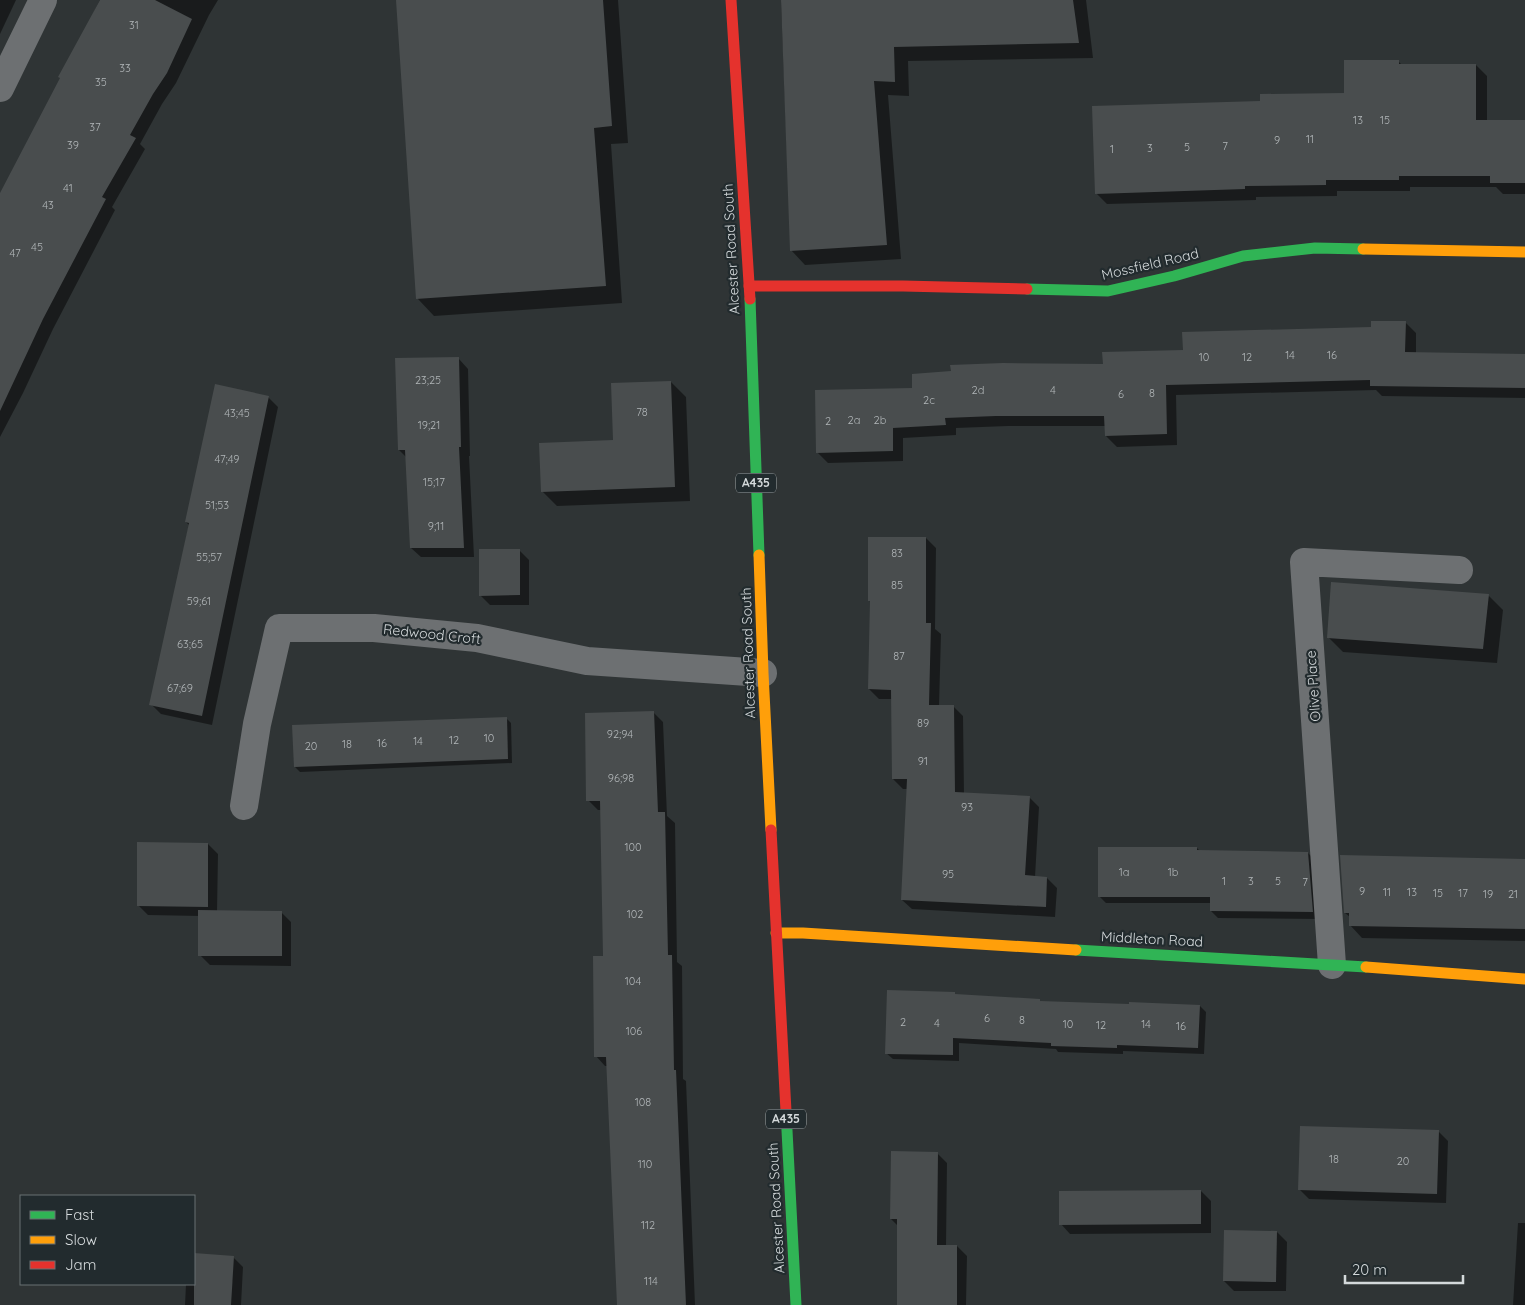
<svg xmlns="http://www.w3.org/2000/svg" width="1525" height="1305" viewBox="0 0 1525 1305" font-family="Quicksand,sans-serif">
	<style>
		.shadow { fill: #0007 }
		.building { fill: #494d4e }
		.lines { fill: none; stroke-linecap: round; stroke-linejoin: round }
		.street { stroke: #6d7072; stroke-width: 28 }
		.fast { stroke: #30b455; stroke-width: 11 }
		.slow { stroke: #ff9f0a; stroke-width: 11 }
		.jam { stroke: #e5322d; stroke-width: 11 }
		.labels { text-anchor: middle; stroke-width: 4.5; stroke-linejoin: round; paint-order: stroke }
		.number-label { font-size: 11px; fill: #b1b6b8 }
		.shield { fill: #222b2e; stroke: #9fa5a7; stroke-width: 1 }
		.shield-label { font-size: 12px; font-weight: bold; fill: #d4d9db }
		.street-label { font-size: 14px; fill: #d4d9db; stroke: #222b2e }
	</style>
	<rect width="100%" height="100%" fill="#2f3435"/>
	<!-- shadow -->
	<g class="shadow">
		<polygon points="0,0 16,0 0,34"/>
		<polygon points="100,0 218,0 209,15 176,83 162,104 140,144 145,149 112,207 115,210 53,329 23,393 0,437 0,195 61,78"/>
		<polygon points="397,0 618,0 628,143 611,144 622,303 434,316 418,299"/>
		<polygon points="781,0 1086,0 1093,58 908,61 909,96 888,95 901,259 805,265 791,250"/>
		<polygon points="1399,62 1403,66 1476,65 1487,76 1487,121 1525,121 1525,194 1503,194 1496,187 1410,187 1410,191 1337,191 1337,196 1256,197 1256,200 1107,204 1096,193 1261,102 1346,94"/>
		<polygon points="1405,322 1416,333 1416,354 1525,355 1525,398 1382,396 1376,390 1176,395 1177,445 1117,447 1106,436 1106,426 1008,426 956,428 956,435 903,438 903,461 828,463 817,452 914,389 1104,365 1184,352 1372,329"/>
		<polygon points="459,359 468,369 470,456 469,456 474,557 421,557 411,548 407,458 399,450"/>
		<polygon points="671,382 686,397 690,501 557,506 542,491 614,442"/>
		<polygon points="268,397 278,407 212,725 161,714 151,704 189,525 186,522"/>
		<polygon points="926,538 936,548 935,629 941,634 939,706 953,706 963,716 964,794 1029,797 1039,807 1035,877 1047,878 1057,888 1055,917 912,909 902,900 907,789 903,789 893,779 892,699 879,699 869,689 871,603 869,600"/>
		<polygon points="519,550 529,560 529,605 490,605 480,595"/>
		<polygon points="1488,595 1503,610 1497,663 1343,652 1328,637"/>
		<polygon points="653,712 663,722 667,816 675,823 677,962 682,966 683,1079 686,1081 695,1305 618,1305 608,1066 605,1066 596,1056 604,957 602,810 598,810 588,800"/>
		<polygon points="506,718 511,723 512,763 300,772 295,767"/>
		<polygon points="208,844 218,854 217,912 281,912 291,922 291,966 210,965 200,955 200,916 148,915 138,905"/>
		<polygon points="1197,848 1200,851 1308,853 1315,860 1319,919 1218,918 1211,911 1211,903 1106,903 1099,896"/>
		<polygon points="1525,860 1525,941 1362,938 1350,925 1350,917 1345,913"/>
		<polygon points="957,996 1040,1001 1042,1003 1200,1006 1206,1012 1204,1054 1123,1051 1123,1054 1058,1052 1056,1049 959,1043 959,1061 893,1059 886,1053"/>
		<polygon points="1438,1131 1448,1141 1446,1203 1309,1199 1299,1189"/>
		<polygon points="937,1153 947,1163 946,1246 957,1246 967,1256 966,1305 898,1305 899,1227 891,1219"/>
		<polygon points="1201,1191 1211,1201 1211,1233 1070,1234 1061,1224"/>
		<polygon points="1518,1223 1525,1223 1525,1305 1513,1305"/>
		<polygon points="1277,1232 1287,1242 1286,1291 1234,1291 1224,1281"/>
		<polygon points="194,1254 233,1257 243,1267 241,1305 185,1305 186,1284 194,1284"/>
	</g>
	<!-- building -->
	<g class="building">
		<polygon points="100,0 155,0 192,19 167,73 153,94 130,135 136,138 102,197 106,199 43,319 0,411 0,193 60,78 58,77"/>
		<polygon points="396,0 603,0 612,126 594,128 606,286 416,299"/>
		<polygon points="781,0 1073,0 1079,43 894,47 895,82 874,81 887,245 790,251"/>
		<polygon points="1344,60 1399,60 1399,64 1476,64 1476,120 1525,120 1525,183 1490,183 1490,176 1399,176 1399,180 1326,180 1326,185 1245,186 1245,189 1095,194 1092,106 1260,101 1260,94 1344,93"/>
		<polygon points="1371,321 1406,321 1405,352 1525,354 1525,388 1370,386 1370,380 1166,385 1167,434 1105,436 1104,416 996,416 945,418 946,425 893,428 893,451 816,453 815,390 912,388 912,374 951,371 950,365 1003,363 1103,364 1102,352 1183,350 1182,332 1371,327"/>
		<polygon points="459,357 461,447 459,447 464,548 410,548 405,450 398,450 395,358"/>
		<polygon points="671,381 675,487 541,492 539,443 613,440 611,383"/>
		<polygon points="215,384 269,396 202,716 149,705 189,523 185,522"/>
		<polygon points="868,537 926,537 926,623 931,623 929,705 954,705 955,792 1030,796 1025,875 1047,877 1046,907 901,900 907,779 892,779 891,690 868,689 870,601 868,601"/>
		<polygon points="479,549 520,549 520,595 479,596"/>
		<polygon points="1331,582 1489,594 1483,649 1327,638"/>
		<polygon points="654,711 658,812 665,812 668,955 672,955 674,1070 676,1070 686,1305 617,1305 606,1057 594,1057 593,956 603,956 600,801 586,801 585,713"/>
		<polygon points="507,717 508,759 294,767 292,725"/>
		<polygon points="137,842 208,843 208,907 137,906"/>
		<polygon points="1098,847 1197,847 1197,850 1308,852 1313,912 1210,911 1210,897 1098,897"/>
		<polygon points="1340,855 1525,859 1525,929 1349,926 1349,913 1344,913"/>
		<polygon points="198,910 282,911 282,956 198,956"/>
		<polygon points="887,990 955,992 955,994 1040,999 1040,1001 1129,1004 1129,1002 1200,1005 1198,1048 1117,1045 1117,1048 1051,1046 1051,1043 953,1038 953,1055 885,1054"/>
		<polygon points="1300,1126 1439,1130 1437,1194 1298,1190"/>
		<polygon points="891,1151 938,1152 937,1245 957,1245 957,1305 897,1305 897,1219 890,1219"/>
		<polygon points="1201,1190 1201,1224 1059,1225 1059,1191"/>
		<polygon points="1224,1230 1277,1231 1276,1282 1223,1281"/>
		<polygon points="194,1253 234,1256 231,1305 194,1305"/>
	</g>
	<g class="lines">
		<!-- street -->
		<g class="street">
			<polyline points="0,88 43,0"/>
			<polyline points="244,806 257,724 279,628 374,628 477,638 587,661 763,673"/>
			<polyline points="1332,965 1304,562 1459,570"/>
		</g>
		<!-- fast -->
		<g class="fast">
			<polyline points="1027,289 1108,291 1174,276 1243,256 1315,248 1363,249"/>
			<polyline points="750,299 759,555"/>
			<polyline points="1076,950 1366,967"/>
			<polyline points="786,1111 796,1305"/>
		</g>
		<!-- slow -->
		<g class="slow">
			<polyline points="1363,249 1525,252"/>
			<polyline points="759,555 763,673 771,830"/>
			<polyline points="776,933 803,933 1076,950"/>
			<polyline points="1366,967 1525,979"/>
		</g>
		<!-- jam -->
		<g class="jam">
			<polyline points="731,0 750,299"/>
			<polyline points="749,286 903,286 1027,289"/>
			<polyline points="771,830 786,1111"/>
		</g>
	</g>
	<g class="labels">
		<!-- number labels -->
		<g class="number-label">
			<text x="134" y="29">31</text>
			<text x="125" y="72">33</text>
			<text x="101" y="86">35</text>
			<text x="1358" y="124">13</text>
			<text x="1385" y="124">15</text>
			<text x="95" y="131">37</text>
			<text x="1310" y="143">11</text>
			<text x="1277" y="144">9</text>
			<text x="73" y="149">39</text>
			<text x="1225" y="150">7</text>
			<text x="1187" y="151">5</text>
			<text x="1150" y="152">3</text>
			<text x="1112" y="153">1</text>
			<text x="68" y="192">41</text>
			<text x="48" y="209">43</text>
			<text x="37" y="251">45</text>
			<text x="15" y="257">47</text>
			<text x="1290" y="359">14</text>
			<text x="1332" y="359">16</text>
			<text x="1204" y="361">10</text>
			<text x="1247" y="361">12</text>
			<text x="428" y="384">23;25</text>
			<text x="978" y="394">2d</text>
			<text x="1053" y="394">4</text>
			<text x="1152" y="397">8</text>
			<text x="1121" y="398">6</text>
			<text x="929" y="404">2c</text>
			<text x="642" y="416">78</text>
			<text x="237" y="417">43;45</text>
			<text x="854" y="424">2a</text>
			<text x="880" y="424">2b</text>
			<text x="828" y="425">2</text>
			<text x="429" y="429">19;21</text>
			<text x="227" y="463">47;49</text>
			<text x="434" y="486">15;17</text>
			<text x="217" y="509">51;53</text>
			<text x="436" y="530">9;11</text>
			<text x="897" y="557">83</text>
			<text x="209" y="561">55;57</text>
			<text x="897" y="589">85</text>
			<text x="199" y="605">59;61</text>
			<text x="190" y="648">63;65</text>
			<text x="899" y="660">87</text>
			<text x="180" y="692">67;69</text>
			<text x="923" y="727">89</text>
			<text x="620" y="738">92;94</text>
			<text x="489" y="742">10</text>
			<text x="454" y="744">12</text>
			<text x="418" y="745">14</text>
			<text x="382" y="747">16</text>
			<text x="347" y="748">18</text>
			<text x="311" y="750">20</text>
			<text x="923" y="765">91</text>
			<text x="621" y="782">96;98</text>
			<text x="967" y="811">93</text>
			<text x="633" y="851">100</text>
			<text x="1124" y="876">1a</text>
			<text x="1173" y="876">1b</text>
			<text x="948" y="878">95</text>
			<text x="1224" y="885">1</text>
			<text x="1251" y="885">3</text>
			<text x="1278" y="885">5</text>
			<text x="1305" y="886">7</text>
			<text x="1362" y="895">9</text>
			<text x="1387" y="896">11</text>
			<text x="1412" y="896">13</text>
			<text x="1438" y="897">15</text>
			<text x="1463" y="897">17</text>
			<text x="1488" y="898">19</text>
			<text x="1513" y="898">21</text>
			<text x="635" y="918">102</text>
			<text x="633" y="985">104</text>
			<text x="987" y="1022">6</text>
			<text x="1022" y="1024">8</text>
			<text x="903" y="1026">2</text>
			<text x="937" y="1027">4</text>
			<text x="1068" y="1028">10</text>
			<text x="1146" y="1028">14</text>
			<text x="1101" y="1029">12</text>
			<text x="1181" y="1030">16</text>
			<text x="634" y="1035">106</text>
			<text x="643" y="1106">108</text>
			<text x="1334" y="1163">18</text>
			<text x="1403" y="1165">20</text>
			<text x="645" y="1168">110</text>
			<text x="648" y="1229">112</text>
			<text x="651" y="1285">114</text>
		</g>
		<!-- shield labels -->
		<g class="shield">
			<rect x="736" y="473.5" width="40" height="19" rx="4"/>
			<rect x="766" y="1109.5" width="40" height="19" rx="4"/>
		</g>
		<g class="shield-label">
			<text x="756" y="487">A435</text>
			<text x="786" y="1123">A435</text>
		</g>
		<!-- street labels -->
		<g class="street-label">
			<text transform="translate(731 249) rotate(-93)" y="5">Alcester Road South</text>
			<text transform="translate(1150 264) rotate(-13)" y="5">Mossfield Road</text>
			<text transform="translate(432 634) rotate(6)" y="5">Redwood Croft</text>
			<text transform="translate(748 653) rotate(-92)" y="5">Alcester Road South</text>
			<text transform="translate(1313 686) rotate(-94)" y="5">Olive Place</text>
			<text transform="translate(1152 939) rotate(3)" y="5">Middleton Road</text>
			<text transform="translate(776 1208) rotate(-93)" y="5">Alcester Road South</text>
		</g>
	</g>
	<!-- legend -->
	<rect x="20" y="1195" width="175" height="90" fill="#222b2e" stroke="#697173"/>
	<rect x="30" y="1211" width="25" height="8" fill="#30b455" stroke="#697173"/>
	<text x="65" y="1220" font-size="15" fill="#d4d9db">Fast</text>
	<rect x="30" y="1236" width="25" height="8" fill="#ff9f0a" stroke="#697173"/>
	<text x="65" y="1245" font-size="15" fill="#d4d9db">Slow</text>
	<rect x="30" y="1261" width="25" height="8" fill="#e5322d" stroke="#697173"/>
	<text x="65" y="1270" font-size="15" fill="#d4d9db">Jam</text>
	<!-- scale -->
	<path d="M1345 1275v8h118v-8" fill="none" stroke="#d4d9db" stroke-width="2.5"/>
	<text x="1352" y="1275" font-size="15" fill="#d4d9db" stroke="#222b2e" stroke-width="4" paint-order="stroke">20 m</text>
</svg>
